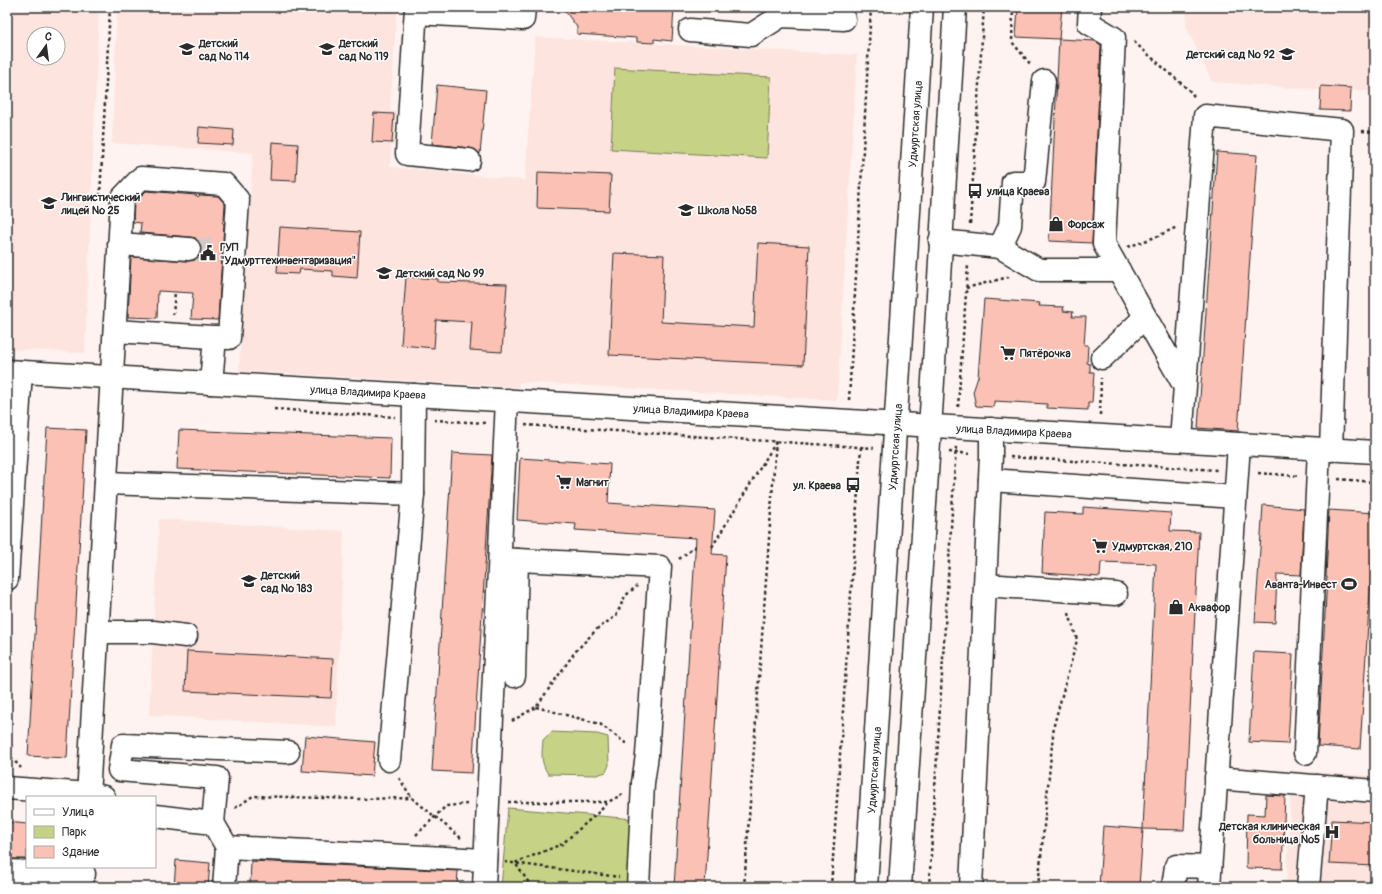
<svg xmlns="http://www.w3.org/2000/svg" width="1382" height="894" viewBox="0 0 1382 894" font-family="Pangolin,sans-serif">
	<style>
		.built { fill: #fde4de; fill-rule: evenodd }
		.green { fill: #c6d285; stroke: #787e58 }
		.building { fill: #fcc1b5; stroke: #2b2b2b }
		.lines { fill: none; stroke-linecap: round; stroke-linejoin: round }
		.minor-tunnel { stroke: #d4cbc9; stroke-width: 22; stroke-dasharray: 22 11; stroke-linecap: butt }
		.minor-casing { stroke: #2b2b2b; stroke-width: 25 }
		.major-casing { stroke: #2b2b2b; stroke-width: 25 }
		.path { stroke: #2b2b2b; stroke-width: 2.5; stroke-dasharray: 3 3; stroke-linecap: butt }
		.minor { stroke: #fff; stroke-width: 22 }
		.major { stroke: #fff; stroke-width: 22 }
		.labels { text-anchor: middle; stroke-width: 3; stroke-linejoin: round; paint-order: stroke }
		.poi-label { font-size: 11px; font-weight: bold; fill: #2b2b2b; stroke: #fff; text-anchor: start }
		.street-label { font-size: 11px; fill: #2b2b2b; stroke: #fff }
	</style>
	<rect width="100%" height="100%" fill="#fef3f0"/>
	<filter id="ink" filterUnits="userSpaceOnUse"><feTurbulence type="fractalNoise" baseFrequency=".025" numOctaves="2"/><feDisplacementMap in="SourceGraphic" scale="8" xChannelSelector="R" yChannelSelector="G"/><feConvolveMatrix kernelMatrix="1 2 1 2 8 2 1 2 1" color-interpolation-filters="sRGB"/></filter>
	<g filter="url(#ink)">
		<!-- built -->
		<g class="built">
			<path d="M7 7H99L85 353 7 349ZM34 34H58V58H34Z"/>
			<polygon points="117,7 397,7 390,111 396,111 394,145 391,146 390,167 525,180 535,37 857,55 837,400 519,382 518,387 239,371 253,153 112,143"/>
			<polygon points="1187,7 1375,7 1375,91 1351,90 1351,88 1321,86 1321,90 1212,82 1186,26"/>
			<polygon points="159,519 344,531 336,727 149,715"/>
			<polygon points="1292,771 1375,776 1375,887 1286,887"/>
		</g>
		<!-- green -->
		<g class="green">
			<polygon points="615,68 771,77 767,158 611,149"/>
			<path d="M551 732 597 734 608 737 609 765 606 772 597 775 548 774C540 762 542 753 543 740Z"/>
			<polygon points="508,808 634,819 628,887 501,887"/>
		</g>
		<!-- building -->
		<g class="building">
			<polygon points="562,7 674,7 672,41 654,39 654,43 637,42 637,38 577,34 577,27"/>
			<polygon points="1018,7 1062,7 1059,39 1016,37"/>
			<polygon points="1059,39 1095,41 1101,45 1092,243 1049,241"/>
			<polygon points="437,85 486,90 480,154 476,150 470,148 432,144"/>
			<polygon points="1321,86 1351,88 1350,111 1320,110"/>
			<polygon points="374,113 394,114 392,143 372,142"/>
			<polygon points="199,127 234,130 233,145 198,143"/>
			<polygon points="272,142 298,144 296,181 270,180"/>
			<polygon points="1217,152 1257,155 1238,431 1198,428"/>
			<polygon points="538,172 611,175 609,211 537,208"/>
			<polygon points="146,191 196,195 198,197 200,195 218,196 225,204 224,220 222,222 224,224 218,320 191,319 193,293 158,291 157,318 128,317 131,257 188,261 195,260 200,256 201,250 200,243 196,238 190,237 140,233 141,223 133,222 134,203"/>
			<polygon points="280,227 360,232 357,278 333,276 333,271 300,269 299,274 277,273"/>
			<polygon points="758,243 809,246 803,365 609,355 614,253 664,255 661,322 754,327"/>
			<polygon points="406,277 438,279 438,282 507,284 502,352 470,350 472,322 436,320 434,348 401,345"/>
			<polygon points="984,299 1040,303 1039,306 1064,307 1063,311 1073,312 1072,317 1086,317 1084,345 1088,345 1087,363 1090,364 1090,372 1094,372 1092,403 1088,403 1088,410 1047,408 1047,404 994,401 994,407 976,406 973,392 978,377"/>
			<polygon points="47,428 86,430 67,758 28,756"/>
			<polygon points="179,430 391,438 390,478 177,469"/>
			<polygon points="452,453 492,455 472,773 432,771"/>
			<polygon points="520,458 610,464 608,503 715,510 712,554 726,555 705,887 674,887 696,538 575,530 576,524 517,520"/>
			<polygon points="1263,505 1304,509 1301,575 1277,574 1275,623 1255,622"/>
			<polygon points="1083,507 1171,513 1170,531 1199,532 1184,830 1143,829 1156,564 1101,562 1100,577 1042,573 1045,512 1083,514"/>
			<polygon points="1329,510 1375,513 1360,749 1318,746 1327,577 1326,577"/>
			<polygon points="187,651 333,659 331,698 185,691"/>
			<polygon points="1254,652 1293,654 1288,744 1249,742"/>
			<polygon points="305,736 375,742 372,776 302,771"/>
			<polygon points="1266,795 1285,796 1282,869 1246,868 1247,814 1265,815"/>
			<polygon points="1332,820 1375,822 1375,866 1329,864"/>
			<polygon points="7,822 27,824 27,859 7,859"/>
			<polygon points="1103,826 1143,829 1139,887 1099,887"/>
			<polygon points="176,860 210,863 208,887 174,887"/>
			<polygon points="251,861 458,871 457,887 250,887"/>
		</g>
		<g class="lines">
			<!-- minor-tunnel -->
			<polyline class="minor-tunnel" points="189,249 226,250"/>
			<defs>
				<g id="minor">
					<polyline points="416,7 407,154 469,160"/>
					<polyline points="1090,7 1089,23 1114,38 1104,244 1184,385"/>
					<polyline points="416,13 523,19 524,7"/>
					<polyline points="690,30 751,35 781,16 844,19"/>
					<polyline points="940,241 1000,247 1039,270 1119,270"/>
					<polyline points="119,244 189,249"/>
					<polyline points="1000,247 1010,226 1013,182 1034,182 1044,81"/>
					<polyline points="1102,358 1145,317"/>
					<polyline points="7,371 1375,452"/>
					<polyline points="211,383 215,337"/>
					<polyline points="1181,440 1205,116 1342,130 1331,450"/>
					<polyline points="990,480 1235,497"/>
					<polyline points="106,483 413,494"/>
					<polyline points="500,559 660,567 647,755 643,783 638,887"/>
					<polyline points="7,579 21,372"/>
					<polyline points="985,585 1116,594"/>
					<polyline points="98,632 153,632 186,636"/>
					<polyline points="514,676 517,560"/>
					<polyline points="1305,753 1319,449"/>
					<polyline points="389,760 413,494 414,395"/>
					<polyline points="1216,778 1375,791"/>
					<polyline points="7,788 89,794 104,797"/>
					<polyline points="88,797 122,198 141,178 224,184 238,200 229,338 115,331"/>
					<polyline points="155,816 213,823 227,847 485,860"/>
					<polyline points="213,823 217,778 119,770 123,745 288,752"/>
					<polyline points="7,871 84,874"/>
					<polyline points="224,887 227,847"/>
					<polyline points="484,887 507,400"/>
					<polyline points="971,887 991,456 991,429"/>
					<polyline points="1173,887 1176,866 1210,867"/>
					<polyline points="1209,887 1239,444"/>
					<polyline points="1308,887 1317,786"/>
				</g>
				<g id="major">
					<polyline points="866,887 922,7"/>
					<polyline points="900,887 932,397 955,7"/>
				</g>
			</defs>
			<!-- minor casing -->
			<use href="#minor" class="minor-casing"/>
			<!-- major casing -->
			<use href="#major" class="major-casing"/>
			<!-- path -->
			<g class="path">
				<polyline points="1013,7 1012,42 1031,65"/>
				<polyline points="1134,42 1191,92 1195,98"/>
				<polyline points="1362,131 1375,132"/>
				<polyline points="100,196 110,7"/>
				<polyline points="970,224 984,7"/>
				<polyline points="1128,247 1158,236 1177,227"/>
				<polyline points="966,288 1009,277"/>
				<polyline points="173,315 175,292"/>
				<polyline points="849,400 871,7"/>
				<polyline points="958,407 968,265"/>
				<polyline points="274,409 395,417"/>
				<polyline points="1100,415 1101,378"/>
				<polyline points="434,420 486,423"/>
				<polyline points="525,425 874,448"/>
				<polyline points="949,452 971,454"/>
				<polyline points="1010,457 1217,470"/>
				<polyline points="1258,473 1299,476"/>
				<polyline points="1338,479 1375,482"/>
				<polyline points="712,547 776,442"/>
				<polyline points="679,559 696,546"/>
				<polyline points="536,707 600,724 628,745"/>
				<polyline points="512,721 536,707 575,652 597,629 616,616 625,596 637,586"/>
				<polyline points="7,753 21,768"/>
				<polyline points="399,778 412,798 461,838"/>
				<polyline points="508,802 608,802 623,794"/>
				<polyline points="235,808 253,796 360,799 412,798"/>
				<polyline points="416,835 446,806 467,804"/>
				<polyline points="505,862 619,877"/>
				<polyline points="532,887 515,863 562,844 601,810 608,802"/>
				<polyline points="744,887 776,441"/>
				<polyline points="831,887 861,446"/>
				<polyline points="929,887 956,446"/>
				<polyline points="1038,887 1054,725 1077,640 1068,610"/>
			</g>
			<!-- minor -->
			<use href="#minor" class="minor"/>
			<!-- major -->
			<use href="#major" class="major"/>
		</g>
	</g>
	<!-- icons -->
	<defs>
		<symbol id="school-bare" viewBox="-9 -9 18 18"><path d="M0-5L7-2L0 1L-7-2ZM-4 1L0 2.5L4 1V4Q0 6-4 4Z" fill="#2b2b2b" stroke="#fff" stroke-width="2.5" paint-order="stroke"/></symbol>
		<symbol id="bus-bare" viewBox="-9 -9 18 18"><path d="M-5-6H5V4H4V6H2V4H-2V6H-4V4H-5ZM-3.5-4V0h7V-4ZM-3.5 1.2v1.5H-2V1.2ZM2 1.2v1.5H3.5V1.2Z" fill="#2b2b2b" stroke="#fff" stroke-width="2.5" paint-order="stroke"/></symbol>
		<symbol id="shop-bare" viewBox="-9 -9 18 18"><path d="M-5-2.5h2.3a2.7 3.5 0 0 1 5.4 0H5L5.5 6h-11ZM-1.5-2.5h3a1.5 2.3 0 0 0-3 0Z" fill="#2b2b2b" stroke="#fff" stroke-width="2.5" paint-order="stroke"/></symbol>
		<symbol id="civic-bare" viewBox="-9 -9 18 18"><path d="M-.6-6.5H3V-4.5H.6V-3L4-1V1h2V6H-6V1h2V-1L-.6-3ZM-1.2 2.5V6h2.4V2.5Z" fill="#2b2b2b" stroke="#fff" stroke-width="2.5" paint-order="stroke"/></symbol>
		<symbol id="supermarket-bare" viewBox="-9 -9 18 18"><path d="M-6-5.5h2.5l.6 2H6L4.5 2H-2.5L-4.4-4H-6ZM-1.5 3.2a1.3 1.3 0 1 0 .1 0ZM3 3.2a1.3 1.3 0 1 0 .1 0Z" fill="#2b2b2b" stroke="#fff" stroke-width="2.5" paint-order="stroke"/></symbol>
		<symbol id="stadium-bare" viewBox="-9 -9 18 18"><path d="M0-5a6.5 5 0 1 0 0 10a6.5 5 0 1 0 0-10ZM-3.5-1.8h7v3.6h-7Z" fill="#2b2b2b" stroke="#fff" stroke-width="2.5" paint-order="stroke"/></symbol>
		<symbol id="hospital-bare" viewBox="-9 -9 18 18"><path d="M-5-5h3v3.5h4V-5h3V5h-3V1.5h-4V5h-3Z" fill="#2b2b2b" stroke="#fff" stroke-width="2.5" paint-order="stroke"/></symbol>
	</defs>
	<g fill-rule="evenodd">
		<use href="#school-bare" x="176" y="38" width="22" height="22"/>
		<use href="#school-bare" x="316" y="38" width="22" height="22"/>
		<use href="#school-bare" x="1276" y="43" width="22" height="22"/>
		<use href="#bus-bare" x="964" y="180" width="22" height="22"/>
		<use href="#school-bare" x="38" y="192" width="22" height="22"/>
		<use href="#school-bare" x="675" y="199" width="22" height="22"/>
		<use href="#shop-bare" x="1045" y="213" width="22" height="22"/>
		<use href="#civic-bare" x="197" y="242" width="22" height="22"/>
		<use href="#school-bare" x="373" y="262" width="22" height="22"/>
		<use href="#supermarket-bare" x="997" y="342" width="22" height="22"/>
		<use href="#supermarket-bare" x="553" y="471" width="22" height="22"/>
		<use href="#bus-bare" x="842" y="474" width="22" height="22"/>
		<use href="#supermarket-bare" x="1089" y="535" width="22" height="22"/>
		<use href="#school-bare" x="238" y="570" width="22" height="22"/>
		<use href="#stadium-bare" x="1338" y="573" width="22" height="22"/>
		<use href="#shop-bare" x="1165" y="596" width="22" height="22"/>
		<use href="#hospital-bare" x="1321" y="821" width="22" height="22"/>
	</g>
	<g class="labels">
		<!-- poi labels -->
		<g class="poi-label">
			<text x="199" y="47">Детский<tspan x="199" dy="13">сад № 114</tspan></text>
			<text x="339" y="47">Детский<tspan x="339" dy="13">сад № 119</tspan></text>
			<text x="1275" y="58" text-anchor="end">Детский сад № 92</text>
			<text x="987" y="195">улица Краева</text>
			<text x="61" y="201">Лингвистический<tspan x="61" dy="13">лицей № 25</tspan></text>
			<text x="698" y="214">Школа №58</text>
			<text x="1068" y="228">Форсаж</text>
			<text x="220" y="251">ГУП<tspan x="220" dy="13">"Удмурттехинвентаризация"</tspan></text>
			<text x="396" y="277">Детский сад № 99</text>
			<text x="1020" y="357">Пятёрочка</text>
			<text x="576" y="486">Магнит</text>
			<text x="841" y="489" text-anchor="end">ул. Краева</text>
			<text x="1112" y="550">Удмуртская, 210</text>
			<text x="261" y="579">Детский<tspan x="261" dy="13">сад № 183</tspan></text>
			<text x="1337" y="588" text-anchor="end">Аванта-Инвест</text>
			<text x="1188" y="611">Аквафор</text>
			<text x="1320" y="830" text-anchor="end">Детская клиническая<tspan x="1320" dy="13">больница №5</tspan></text>
		</g>
		<!-- street labels -->
		<g class="street-label">
			<text transform="translate(915 124) rotate(-86)" y="4">Удмуртская улица</text>
			<text transform="translate(368 392) rotate(3)" y="4">улица Владимира Краева</text>
			<text transform="translate(691 411) rotate(3)" y="4">улица Владимира Краева</text>
			<text transform="translate(1014 431) rotate(3)" y="4">улица Владимира Краева</text>
			<text transform="translate(895 447) rotate(-86)" y="4">Удмуртская улица</text>
			<text transform="translate(874 770) rotate(-86)" y="4">Удмуртская улица</text>
		</g>
	</g>
	<!-- margin -->
	<rect width="1382" height="894" fill="none" stroke="#fff" stroke-width="24"/>
	<rect x="12" y="12" width="1358" height="870" fill="none" stroke="#2b2b2b" stroke-width="1.5" filter="url(#ink)"/>
	<!-- legend -->
	<rect x="26" y="796" width="130" height="72" fill="#ffffff" stroke="#aaaaaa"/>
	<rect x="34" y="809" width="20" height="6" fill="#ffffff" stroke="#aaaaaa"/>
	<text x="62" y="816" font-size="12" fill="#2b2b2b">Улица</text>
	<rect x="34" y="826" width="20" height="12" fill="#c6d285" stroke="#aaaaaa"/>
	<text x="62" y="836" font-size="12" fill="#2b2b2b">Парк</text>
	<rect x="34" y="846" width="20" height="12" fill="#fcc1b5" stroke="#aaaaaa"/>
	<text x="62" y="856" font-size="12" fill="#2b2b2b">Здание</text>
	<!-- north arrow -->
	<g transform="translate(46 46) rotate(14)"><circle r="19" fill="#ffffff" stroke="#aaaaaa"/>
	<path d="M0-3L7 15L0 10L-7 15Z" fill="#2b2b2b"/>
	<text y="-6" font-size="11" font-weight="bold" text-anchor="middle" fill="#2b2b2b">С</text>
	</g>
</svg>
